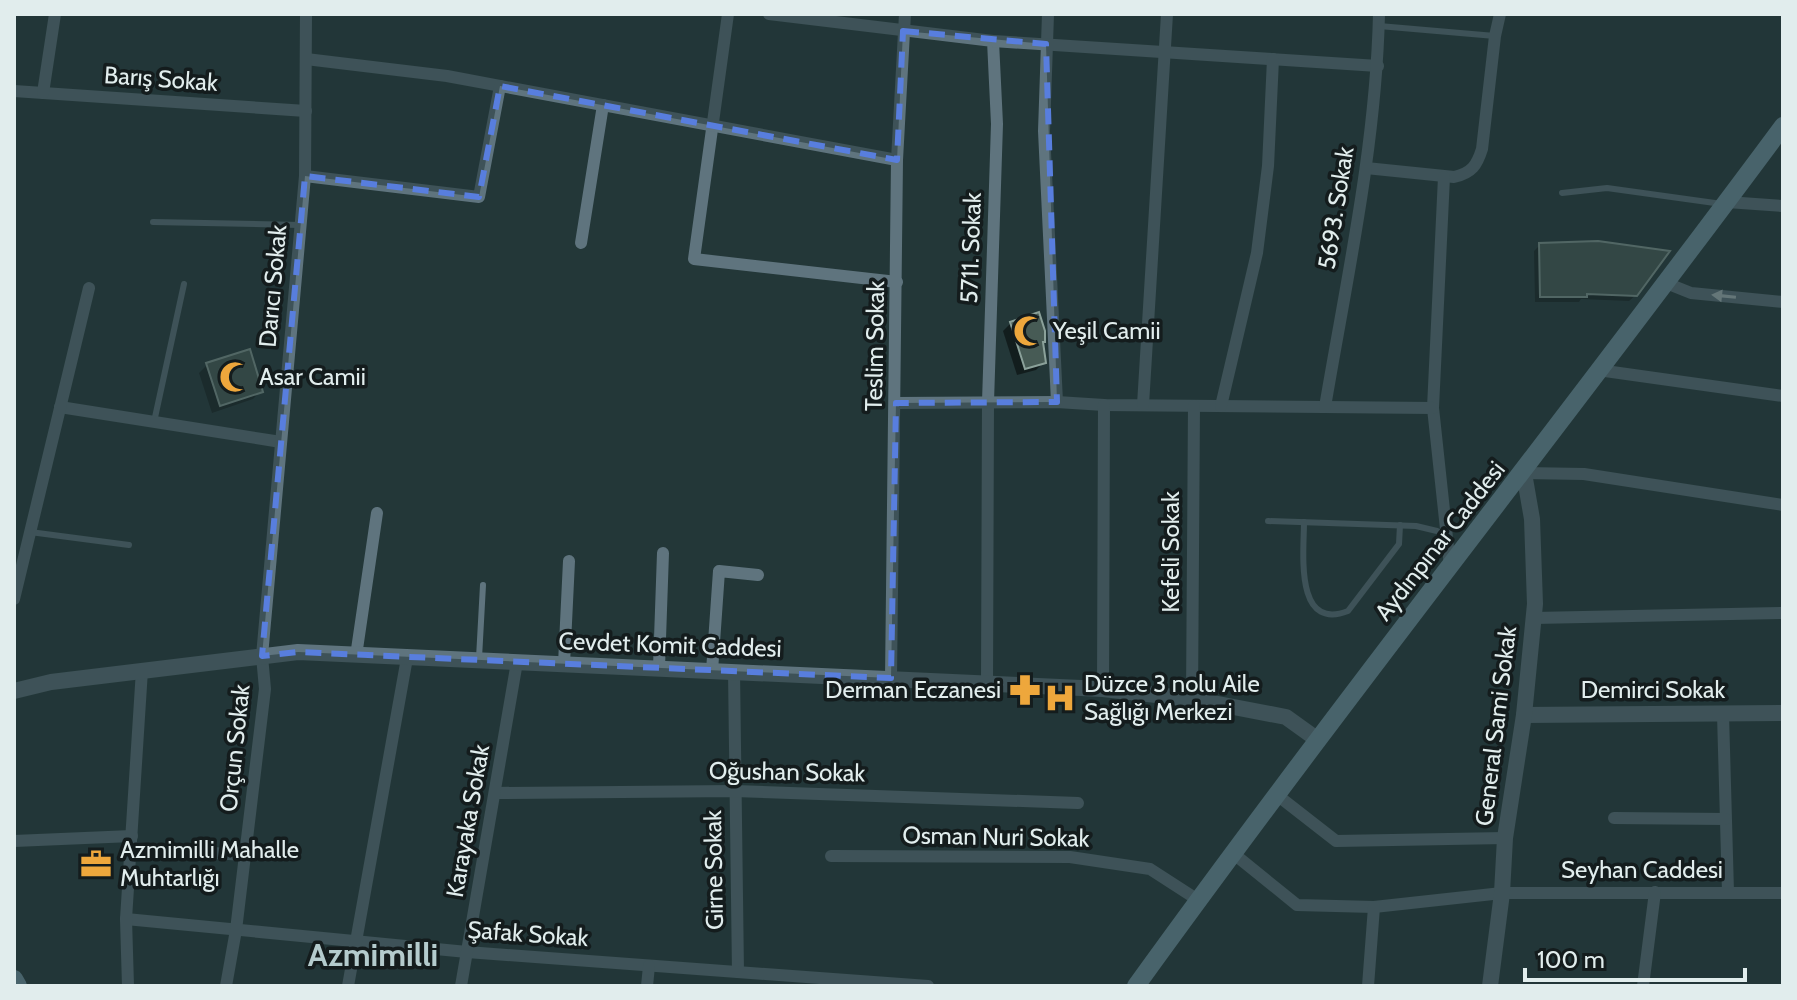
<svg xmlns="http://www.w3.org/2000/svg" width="1797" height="1000" viewBox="0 0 1797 1000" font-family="Cabin,sans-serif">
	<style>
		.shadow { fill: #0007 }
		.building { fill: #475b55; stroke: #8ba19a; stroke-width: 2 }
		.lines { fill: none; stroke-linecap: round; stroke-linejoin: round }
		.service { stroke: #5f747e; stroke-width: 6 }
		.minor { stroke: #5f747e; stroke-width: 12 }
		.tertiary { stroke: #5f747e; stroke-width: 16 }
		.secondary { stroke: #7699a9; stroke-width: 18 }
		.oneway { fill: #b4c3c6 }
		.marked { fill: none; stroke: #587ede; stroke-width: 6; stroke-dasharray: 16 10; stroke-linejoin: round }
		.labels { text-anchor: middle; stroke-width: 7; stroke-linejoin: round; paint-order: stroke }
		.street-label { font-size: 24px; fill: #e1eded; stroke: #141c1d }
		.poi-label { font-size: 24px; fill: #e1eded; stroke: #141c1d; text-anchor: start }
		.district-label { font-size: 32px; font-weight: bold; fill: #b4cbcd; stroke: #141c1d }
	</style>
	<rect width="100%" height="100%" fill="#233738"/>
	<!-- shadow -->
	<g class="shadow">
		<polygon points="1540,245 1636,295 1629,301 1581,299 1579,302 1535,302 1534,251"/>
		<polygon points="1011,323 1041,343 1044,362 1036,370 1017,375 1003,331"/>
		<polygon points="207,365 261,391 253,399 212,413 199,373"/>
	</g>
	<!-- building -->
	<g class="building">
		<polygon points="1598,241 1670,251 1637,296 1587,294 1587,297 1540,297 1539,243"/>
		<polygon points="1039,312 1045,331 1045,342 1043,342 1046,363 1025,369 1010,322"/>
		<polygon points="250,349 263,392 220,406 206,363"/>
	</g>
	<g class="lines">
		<!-- service -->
		<g class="service">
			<polyline points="1379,26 1495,36"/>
			<polyline points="1562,193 1607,188 1722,204"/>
			<polyline points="153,222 300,225"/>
			<polyline points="154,422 184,284"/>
			<polyline points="1268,521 1416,526 1437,531 1447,536"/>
			<path d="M1304 522C1304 551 1294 632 1348 611L1399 544 1400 525"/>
			<polyline points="30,532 129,545"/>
			<polyline points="479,658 483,585"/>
		</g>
		<!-- minor -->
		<g class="minor">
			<polyline points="728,14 694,259 897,282"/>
			<polyline points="769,14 993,41 997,124 988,402 987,683"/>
			<polyline points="1048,14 1044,131 1057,402"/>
			<polyline points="993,41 1378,66"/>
			<polyline points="306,59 447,76 897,160"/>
			<polyline points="14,91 306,111"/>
			<polyline points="43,93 55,14"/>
			<path d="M1366 168 1454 177C1472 173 1477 165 1482 149L1495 36 1500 14"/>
			<polyline points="305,176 479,197 500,86"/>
			<polyline points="1444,177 1433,408 1450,566"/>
			<polyline points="1727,202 1783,206"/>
			<polyline points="581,243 603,105"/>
			<polyline points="1666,283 1691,293 1783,302"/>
			<polyline points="1598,370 1783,396"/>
			<polyline points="896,403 1057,402 1104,405 1433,408"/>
			<polyline points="1143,405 1167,14"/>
			<polyline points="1221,406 1257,253 1268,166 1273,59"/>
			<polyline points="60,407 281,442"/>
			<path d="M1325 407C1347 277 1376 146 1379 14"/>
			<polyline points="1524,473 1584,474 1783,505"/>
			<polyline points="14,599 89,288"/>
			<polyline points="1534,618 1783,613"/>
			<polyline points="356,656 377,513"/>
			<polyline points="564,664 569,561"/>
			<polyline points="659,667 663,553"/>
			<polyline points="712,671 719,571 758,575"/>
			<polyline points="734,671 738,972"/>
			<polyline points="891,678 897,160 905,14"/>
			<polyline points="1103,689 1104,405"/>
			<polyline points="1192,699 1194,406"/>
			<polyline points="1723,714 1728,892"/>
			<polyline points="495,793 735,791 1078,803"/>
			<polyline points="1277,795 1336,841 1505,838"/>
			<polyline points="1614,818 1725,819"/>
			<polyline points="14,841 132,836"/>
			<polyline points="131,848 245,855"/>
			<polyline points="1234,854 1297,905 1374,907 1502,893 1783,893"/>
			<polyline points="831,856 1070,857 1150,869 1198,900"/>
			<polyline points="126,919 467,952 928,986"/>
			<polyline points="128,986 126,919 142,670"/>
			<polyline points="226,986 236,930 265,689 262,656 305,176 306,14"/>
			<polyline points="348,986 407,658"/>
			<polyline points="461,986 517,662"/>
			<polyline points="647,986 649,966"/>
			<polyline points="1368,986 1374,907"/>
			<polyline points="1643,986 1655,892"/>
		</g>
		<!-- tertiary -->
		<g class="tertiary">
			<polyline points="14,691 51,682 298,652 1103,689 1192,699 1286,717 1318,740"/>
			<polyline points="1524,715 1783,713"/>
			<polyline points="1490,986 1502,893 1505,838 1524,715 1535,604 1532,519 1524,473"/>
		</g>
		<!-- secondary -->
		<g class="secondary">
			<polyline points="14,979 18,986"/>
			<path d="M1136 986C1346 695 1569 415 1783 126"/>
		</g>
	</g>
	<!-- one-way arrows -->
	<defs><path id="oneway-solid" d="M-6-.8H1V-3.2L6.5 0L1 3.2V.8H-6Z" transform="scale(2)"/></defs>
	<use class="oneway" href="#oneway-solid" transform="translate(1724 296) rotate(-174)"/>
	<!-- marked area -->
	<path d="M0 0H1797V1000H0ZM903 31 1046 44 1057 402 896 403 891 678 298 652 262 656 305 176 479 197 500 86 897 160Z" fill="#233738" fill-opacity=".55" fill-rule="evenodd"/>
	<path class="marked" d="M903 31 1046 44 1057 402 896 403 891 678 298 652 262 656 305 176 479 197 500 86 897 160Z"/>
	<!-- icons -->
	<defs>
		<symbol id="mosque-bare" viewBox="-9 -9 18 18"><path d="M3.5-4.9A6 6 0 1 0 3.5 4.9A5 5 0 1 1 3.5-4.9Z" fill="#eea73c" stroke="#141c1d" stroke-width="2.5" paint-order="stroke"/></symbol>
		<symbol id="pharmacy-bare" viewBox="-9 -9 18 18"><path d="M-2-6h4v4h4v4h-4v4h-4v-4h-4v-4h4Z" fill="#eea73c" stroke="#141c1d" stroke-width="2.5" paint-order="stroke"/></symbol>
		<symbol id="hospital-bare" viewBox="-9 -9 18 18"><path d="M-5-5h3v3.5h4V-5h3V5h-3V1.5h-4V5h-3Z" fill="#eea73c" stroke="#141c1d" stroke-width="2.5" paint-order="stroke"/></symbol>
		<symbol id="office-bare" viewBox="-9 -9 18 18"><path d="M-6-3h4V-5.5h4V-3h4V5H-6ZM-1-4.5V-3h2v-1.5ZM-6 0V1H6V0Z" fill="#eea73c" stroke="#141c1d" stroke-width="2.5" paint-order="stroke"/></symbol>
	</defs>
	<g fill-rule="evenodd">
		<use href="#mosque-bare" x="1007" y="309" width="44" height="44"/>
		<use href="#mosque-bare" x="213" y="355" width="44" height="44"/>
		<use href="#pharmacy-bare" x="1003" y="668" width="44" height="44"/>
		<use href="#hospital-bare" x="1038" y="676" width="44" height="44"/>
		<use href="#office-bare" x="74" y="842" width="44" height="44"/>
	</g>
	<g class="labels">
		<!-- street labels -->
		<g class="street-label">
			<text transform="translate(161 79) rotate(4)" y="8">Barış Sokak</text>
			<text transform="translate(1336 208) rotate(-81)" y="8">5693. Sokak</text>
			<text transform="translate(971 248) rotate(-88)" y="8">5711. Sokak</text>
			<text transform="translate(273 286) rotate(-85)" y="8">Darıcı Sokak</text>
			<text transform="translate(875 346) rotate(-89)" y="8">Teslim Sokak</text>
			<text transform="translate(1440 541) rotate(-52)" y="8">Aydınpınar Caddesi</text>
			<text transform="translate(1171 552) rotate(-90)" y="8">Kefeli Sokak</text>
			<text transform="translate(670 645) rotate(2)" y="8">Cevdet Komit Caddesi</text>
			<text x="1653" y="698">Demirci Sokak</text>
			<text transform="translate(1496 726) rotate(-83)" y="8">General Sami Sokak</text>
			<text transform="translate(235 748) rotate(-84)" y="8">Orçun Sokak</text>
			<text transform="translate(787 772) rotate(1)" y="8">Oğushan Sokak</text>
			<text transform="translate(468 821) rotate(-80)" y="8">Karayaka Sokak</text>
			<text transform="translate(996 837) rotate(1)" y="8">Osman Nuri Sokak</text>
			<text transform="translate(714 870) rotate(-91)" y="8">Girne Sokak</text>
			<text x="1642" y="878">Seyhan Caddesi</text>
			<text transform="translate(528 934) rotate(4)" y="8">Şafak Sokak</text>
		</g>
		<!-- poi labels -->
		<g class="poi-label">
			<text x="1053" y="339">Yeşil Camii</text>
			<text x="259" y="385">Asar Camii</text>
			<text x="1084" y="692">Düzce 3 nolu Aile<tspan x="1084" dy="28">Sağlığı Merkezi</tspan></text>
			<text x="1001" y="698" text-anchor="end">Derman Eczanesi</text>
			<text x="120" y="858">Azmimilli Mahalle<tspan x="120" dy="28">Muhtarlığı</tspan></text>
		</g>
		<!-- district labels -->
		<g class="district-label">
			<text x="373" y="966">Azmimilli</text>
		</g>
	</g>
	<!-- border -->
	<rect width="1797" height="1000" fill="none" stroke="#e1eded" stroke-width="32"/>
	<!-- scale -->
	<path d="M1525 968v12h220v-12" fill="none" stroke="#e1eded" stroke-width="4"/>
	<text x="1537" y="968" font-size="24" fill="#e1eded" stroke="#141c1d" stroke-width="6" paint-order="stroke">100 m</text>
</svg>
